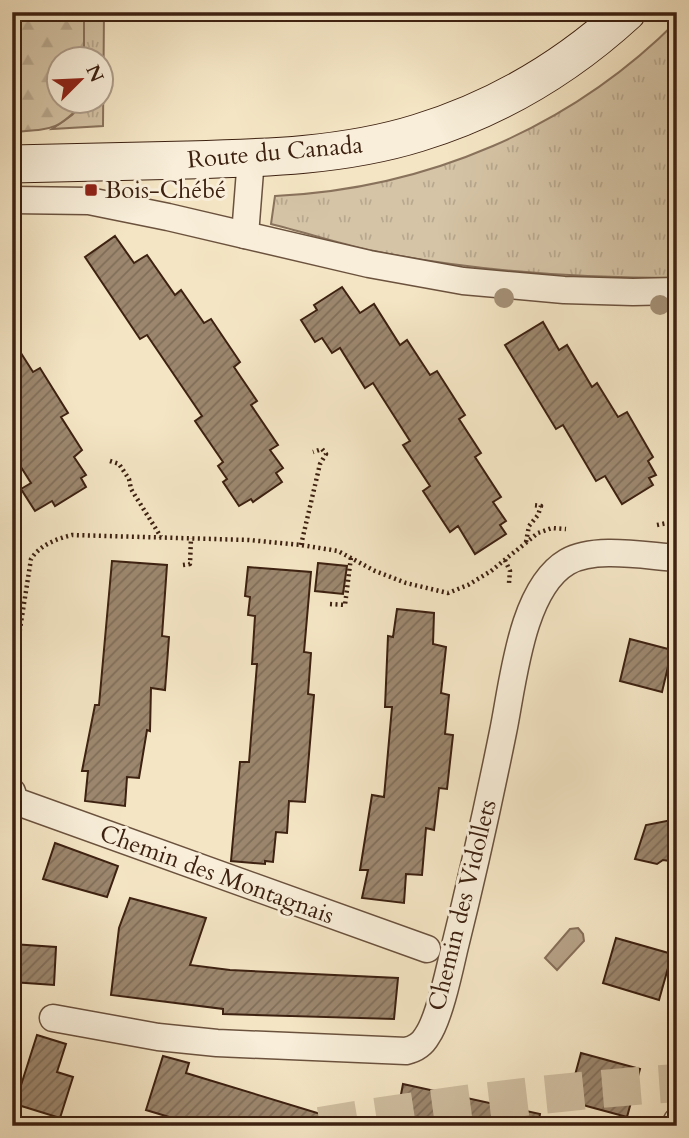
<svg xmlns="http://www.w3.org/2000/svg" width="689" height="1138" viewBox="0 0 689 1138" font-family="Cardo,serif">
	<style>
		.grass { fill: url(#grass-tufts); stroke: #89725c; stroke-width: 2 }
		.forest { fill: url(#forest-firs); stroke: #89725c; stroke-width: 2 }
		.water { fill: #b6a287; stroke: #866e58; stroke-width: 2 }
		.building { fill: url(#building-hatch); stroke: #3d2111; stroke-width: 2 }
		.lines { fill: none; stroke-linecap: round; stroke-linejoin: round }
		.highway-tunnel { stroke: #cfbea0; stroke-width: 38; stroke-dasharray: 38 19; stroke-linecap: butt }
		.street-casing { stroke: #6b523e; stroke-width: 29 }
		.secondary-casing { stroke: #3d2111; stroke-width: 39 }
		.path { stroke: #3d2111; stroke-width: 4.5; stroke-dasharray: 2 3.5; stroke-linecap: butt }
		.street { stroke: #f8eed9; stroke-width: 26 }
		.secondary { stroke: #f8eed9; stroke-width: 37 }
		.tree { fill: #a49076 }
		.poi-dot { fill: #8f2418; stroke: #f8eed9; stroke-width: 2.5 }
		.labels { text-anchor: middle; stroke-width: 6; stroke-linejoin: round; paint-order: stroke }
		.street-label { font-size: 24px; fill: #3d2111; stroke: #f8eed9 }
		.poi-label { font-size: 24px; fill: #3d2111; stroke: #f8eed9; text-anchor: start }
	</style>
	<defs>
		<pattern id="grass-tufts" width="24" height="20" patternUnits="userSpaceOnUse" patternTransform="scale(1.75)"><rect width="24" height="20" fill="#d5c4a6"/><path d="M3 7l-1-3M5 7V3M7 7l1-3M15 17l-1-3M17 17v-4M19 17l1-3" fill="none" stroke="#b8a88e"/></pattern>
		<pattern id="forest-firs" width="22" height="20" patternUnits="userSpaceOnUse" patternTransform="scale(1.75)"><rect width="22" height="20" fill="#d5c4a6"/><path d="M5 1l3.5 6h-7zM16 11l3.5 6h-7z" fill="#b8a88e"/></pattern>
		<pattern id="building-hatch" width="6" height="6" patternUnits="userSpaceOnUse" patternTransform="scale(1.75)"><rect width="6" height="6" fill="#9c876e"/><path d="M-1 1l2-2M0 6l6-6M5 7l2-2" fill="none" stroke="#806e59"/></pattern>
	</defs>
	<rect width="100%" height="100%" fill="#f4e5c4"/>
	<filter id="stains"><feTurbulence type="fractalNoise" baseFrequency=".00286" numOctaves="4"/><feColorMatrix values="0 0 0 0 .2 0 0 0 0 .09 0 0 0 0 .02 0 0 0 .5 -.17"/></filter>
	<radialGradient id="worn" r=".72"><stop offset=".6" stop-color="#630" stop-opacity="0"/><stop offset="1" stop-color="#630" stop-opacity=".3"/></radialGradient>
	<!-- grass -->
	<g class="grass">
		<polygon points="84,12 104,12 103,126 52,129 72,115 84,102 102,102 102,60 84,59"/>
		<path d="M677 21V278C574 278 470 271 369 250 336 243 304 232 271 224L275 196C426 189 571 128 677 21Z"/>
	</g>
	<!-- forest -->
	<path class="forest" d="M12 12H84V59L60 60V102H84C57 132 50 129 12 132Z"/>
	<!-- water -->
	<polygon class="water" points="578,928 583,934 584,941 557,970 545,958 570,929"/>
	<!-- building -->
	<g class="building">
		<polygon points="115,236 134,263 147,255 175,295 181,290 204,323 211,319 240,362 234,367 257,401 251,405 278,445 270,450 283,468 276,473 282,482 253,502 251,499 239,506 223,482 227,479 218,466 223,462 195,421 202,416 147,335 140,339 85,257"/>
		<polygon points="342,287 360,313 374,304 400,345 407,340 430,375 437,371 465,415 459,419 481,453 475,457 501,497 493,502 506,521 500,525 506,534 475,554 458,526 450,532 423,491 430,486 403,445 410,441 373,383 365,388 340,348 332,353 322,338 315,342 301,320 317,310 314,305"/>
		<polygon points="543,322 559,350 567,345 592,387 597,383 618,417 627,412 653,457 648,461 656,475 649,478 653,485 622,504 605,476 596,481 563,425 556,429 505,345"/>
		<polygon points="12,339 33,372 40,368 68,413 61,417 82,450 74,457 86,475 81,478 86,487 55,506 52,501 35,511 21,489 31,483 12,453"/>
		<polygon points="112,561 167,565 162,636 169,637 165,690 151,688 150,731 147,730 139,778 127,777 125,806 85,801 88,771 82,771 95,705 99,705"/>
		<polygon points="318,563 347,566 343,594 315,591"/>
		<polygon points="248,567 311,572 304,652 311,653 308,694 314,695 305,802 289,801 287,833 276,832 273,862 265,861 265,864 231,861 240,762 249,762 257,664 252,664 255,616 248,615 250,597 245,596"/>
		<polygon points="397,609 434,613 433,644 446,647 441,693 449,695 445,734 453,735 447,789 439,788 434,830 426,828 422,875 406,874 404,903 362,898 368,870 360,870 372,795 384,797 392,707 385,707 388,636 393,637"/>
		<polygon points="630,639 672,650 662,692 620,681"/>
		<polygon points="677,819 677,862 663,860 657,864 635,859 646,825"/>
		<polygon points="55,843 118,866 107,897 43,879"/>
		<polygon points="130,898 206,918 190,965 230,970 398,978 394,1019 223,1014 223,1009 111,995 119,928"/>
		<polygon points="616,938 672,954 659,1000 603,983"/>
		<polygon points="12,944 56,947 54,985 12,982"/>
		<polygon points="37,1035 66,1044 57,1072 73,1077 60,1118 15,1104"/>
		<polygon points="581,1053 640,1069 627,1117 568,1101"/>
		<polygon points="163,1056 189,1063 186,1073 337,1119 336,1126 199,1126 146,1110"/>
		<polygon points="403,1084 540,1114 538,1126 395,1126"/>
	</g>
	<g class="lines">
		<!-- highway-tunnel -->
		<path class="highway-tunnel" d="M320 1126C438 1106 557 1091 677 1083"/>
		<defs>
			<g id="street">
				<polyline points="12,200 89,201 168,217 369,264 463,281 564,290 633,292 677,291"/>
				<polyline points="245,235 251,158"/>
				<polyline points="12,792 15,801 427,949"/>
				<path d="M53 1018 158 1037 217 1043 406 1051C415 1049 422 1045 427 1036 439 1019 449 972 454 950 472 878 488 806 503 732 513 684 521 589 567 562 595 546 645 556 677 558"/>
				<polyline points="675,1126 677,1121"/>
			</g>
			<path id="secondary" d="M12 164C71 163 129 161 187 160 264 158 344 156 418 133 497 109 567 67 627 12"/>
		</defs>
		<!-- street casing -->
		<use href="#street" class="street-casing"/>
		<!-- secondary casing -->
		<use href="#secondary" class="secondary-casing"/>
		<!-- path -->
		<g class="path">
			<polyline points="110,461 119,464 129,479 131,489 161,537"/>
			<polyline points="657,525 677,521"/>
			<polyline points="526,542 529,526 538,515 541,506 532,505"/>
			<polyline points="301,545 320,464 326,454 322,449 313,452"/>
			<polyline points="505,560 510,571 509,583"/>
			<polyline points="183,565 190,564 191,538"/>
			<polyline points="330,604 345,605 351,557"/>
			<path d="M12 680 31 559C40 545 56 539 72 535L249 540 301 545 338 551 375 571 406 583 448 593 468 585 491 571 538 533 552 528 566 529"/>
		</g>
		<!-- street -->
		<use href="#street" class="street"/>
		<!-- secondary -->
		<use href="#secondary" class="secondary"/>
	</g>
	<!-- trees -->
	<g class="tree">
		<circle cx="504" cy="298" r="10"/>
		<circle cx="660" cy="305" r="10"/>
	</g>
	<!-- markers -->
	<rect class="poi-dot" x="84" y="183" width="14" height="14" rx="3.5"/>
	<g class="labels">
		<!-- street labels -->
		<g class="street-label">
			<text transform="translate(275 152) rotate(-5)" y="8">Route du Canada</text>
			<text transform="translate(217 874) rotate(20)" y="8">Chemin des Montagnais</text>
			<text transform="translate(462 905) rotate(-76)" y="8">Chemin des Vidollets</text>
		</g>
		<!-- poi labels -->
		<g class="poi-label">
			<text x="105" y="198">Bois-Chébé</text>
		</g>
	</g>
	<!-- margin -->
	<rect width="689" height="1138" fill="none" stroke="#f4e5c4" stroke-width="42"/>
	<rect x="14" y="14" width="661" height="1110" fill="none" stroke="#3d2111" stroke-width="3.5"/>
	<rect x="21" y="21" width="647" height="1096" fill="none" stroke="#3d2111" stroke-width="2"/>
	<!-- north arrow -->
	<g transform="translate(80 80) rotate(66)"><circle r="33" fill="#f8eed9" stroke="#ad9c89" stroke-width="2"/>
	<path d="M0-5L12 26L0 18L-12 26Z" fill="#8f2418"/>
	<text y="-10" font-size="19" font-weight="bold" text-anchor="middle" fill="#3d2111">N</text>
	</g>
	<rect width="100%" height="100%" filter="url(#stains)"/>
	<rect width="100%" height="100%" fill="url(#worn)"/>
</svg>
